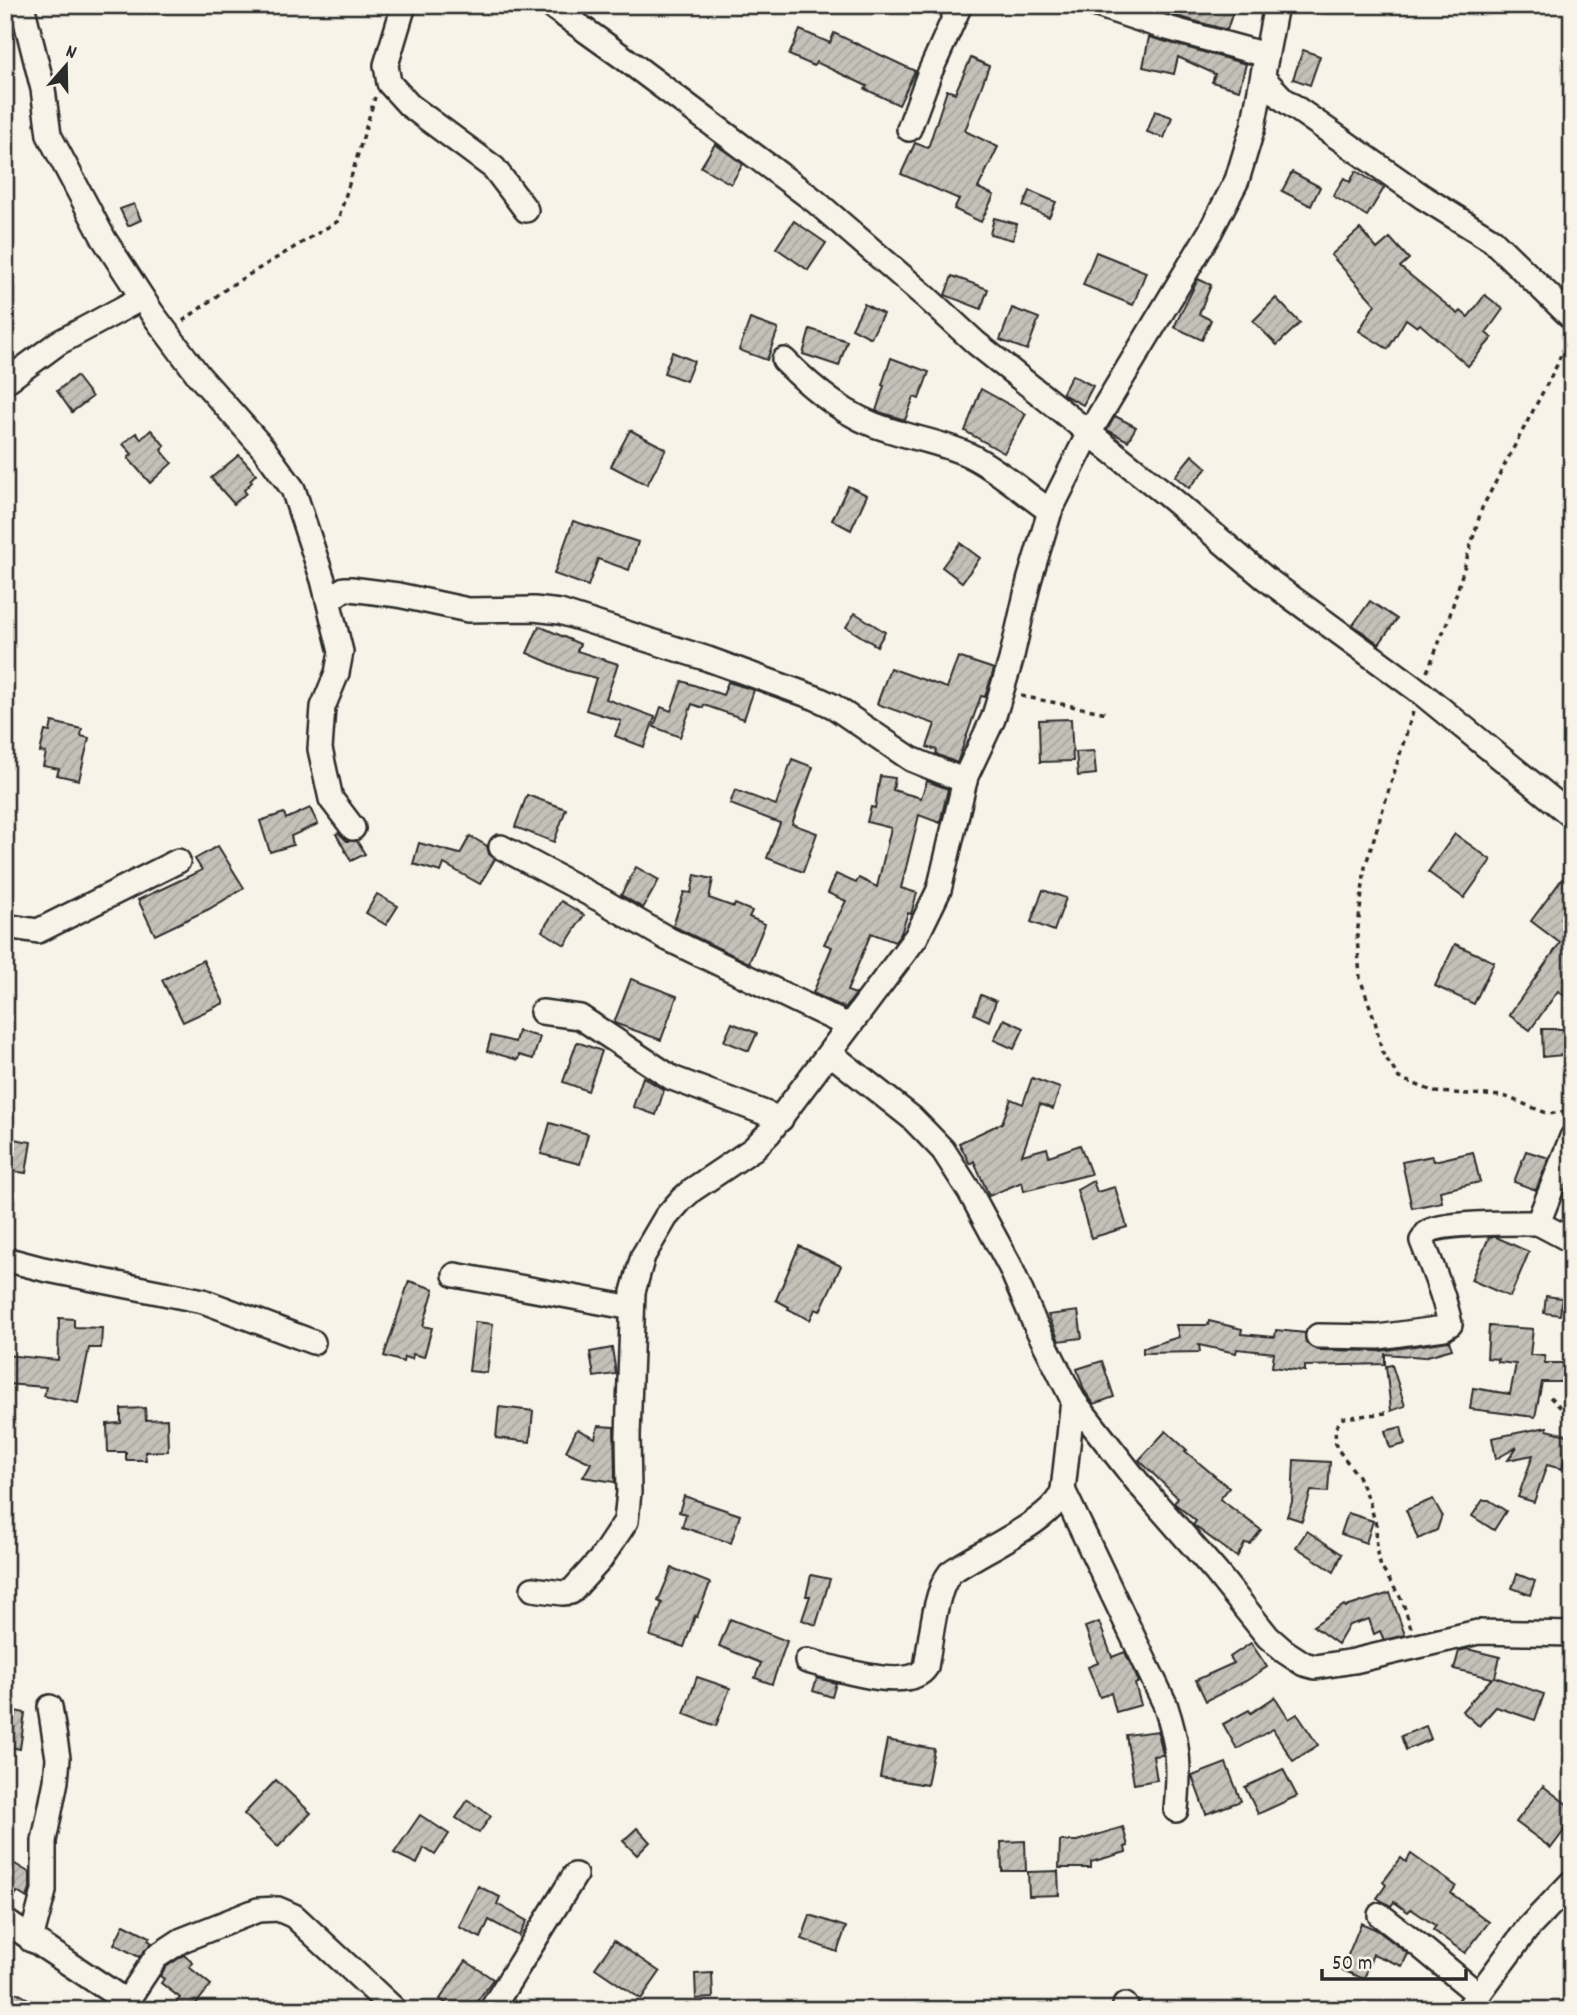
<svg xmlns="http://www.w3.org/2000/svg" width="1577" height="2015" viewBox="0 0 1577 2015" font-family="Dekko,sans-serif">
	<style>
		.building { fill: url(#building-hatch); stroke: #2b2b2b; stroke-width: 2 }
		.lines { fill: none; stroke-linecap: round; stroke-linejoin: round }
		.street-casing { stroke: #2b2b2b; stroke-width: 28 }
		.path { stroke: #2b2b2b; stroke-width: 3.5; stroke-dasharray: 5 5; stroke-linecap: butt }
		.street { stroke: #f7f3e8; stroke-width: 23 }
	</style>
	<defs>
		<pattern id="building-hatch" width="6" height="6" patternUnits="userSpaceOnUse" patternTransform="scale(1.75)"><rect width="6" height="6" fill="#c4c1b9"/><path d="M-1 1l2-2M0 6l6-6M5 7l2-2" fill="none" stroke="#a9a69f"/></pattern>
	</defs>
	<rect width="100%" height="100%" fill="#f7f3e8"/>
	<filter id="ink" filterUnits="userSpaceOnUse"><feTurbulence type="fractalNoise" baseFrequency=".0143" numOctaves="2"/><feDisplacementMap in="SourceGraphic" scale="14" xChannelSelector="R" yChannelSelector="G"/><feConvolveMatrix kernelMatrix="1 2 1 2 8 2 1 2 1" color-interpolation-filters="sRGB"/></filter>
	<g filter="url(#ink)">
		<!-- building -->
		<g class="building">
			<polygon points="1180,5 1235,5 1227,30 1176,16"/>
			<polygon points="800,30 830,43 834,33 915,71 899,105 865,89 867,86 816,62 814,66 789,55"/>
			<polygon points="1149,37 1246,64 1239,90 1212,82 1215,74 1178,57 1174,74 1143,67"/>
			<polygon points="1303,50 1320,56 1310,85 1293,79"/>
			<polygon points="971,58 989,66 965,131 998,147 978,188 994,195 981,222 954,209 959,199 901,174 915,143 928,148 947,90 955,93"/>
			<polygon points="1155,111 1172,117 1164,138 1147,132"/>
			<polygon points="715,144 743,164 731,184 701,167"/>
			<polygon points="1356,171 1384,188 1367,216 1333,196 1344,178 1350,182"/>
			<polygon points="1292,172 1320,187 1311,206 1282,191"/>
			<polygon points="1030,191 1056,202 1049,217 1023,206"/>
			<polygon points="134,204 141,220 128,226 120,209"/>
			<polygon points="994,218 1017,224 1013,240 990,234"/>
			<polygon points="794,221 826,243 808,270 776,248"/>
			<polygon points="1360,229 1377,249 1390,238 1409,259 1400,267 1458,314 1461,311 1468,317 1485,295 1503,309 1486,333 1492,338 1468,366 1420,324 1417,327 1406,319 1388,349 1359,331 1375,304 1331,255"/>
			<polygon points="1096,252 1146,272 1133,305 1083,285"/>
			<polygon points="952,276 988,289 981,309 945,295"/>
			<polygon points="1198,279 1211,285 1199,314 1211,320 1202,340 1174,327"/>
			<polygon points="1276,298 1300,323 1277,345 1253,321"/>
			<polygon points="864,304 883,314 871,338 852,328"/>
			<polygon points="1012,308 1039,318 1027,350 1000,340"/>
			<polygon points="750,319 778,329 767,360 739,350"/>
			<polygon points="810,329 847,341 839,366 803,354"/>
			<polygon points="672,352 694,361 686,381 664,373"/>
			<polygon points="891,358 929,372 919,399 914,397 905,420 876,411 884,386 882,385"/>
			<polygon points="1072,375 1093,386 1083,405 1062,394"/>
			<polygon points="76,376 92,397 72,412 57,391"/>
			<polygon points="981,389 1026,414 1004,453 965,431"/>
			<polygon points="1115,416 1136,427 1128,441 1107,430"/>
			<polygon points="151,430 165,446 161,450 172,463 150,483 128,458 132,454 123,444 136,433 141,439"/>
			<polygon points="630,430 666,449 647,485 611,466"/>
			<polygon points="239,455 256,474 250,480 252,482 244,490 246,493 234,504 211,478"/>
			<polygon points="1192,455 1207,468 1189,488 1175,476"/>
			<polygon points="848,486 867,495 851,530 832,520"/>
			<polygon points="573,521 638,542 629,570 598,559 588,586 554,574"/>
			<polygon points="960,543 980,558 962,582 942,567"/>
			<polygon points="1370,601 1397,619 1379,644 1353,625"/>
			<polygon points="855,613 885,632 877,646 846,627"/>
			<polygon points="539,626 580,644 577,651 618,664 606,699 655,717 644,747 615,736 621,721 586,710 596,678 568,671 527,653"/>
			<polygon points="958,657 994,669 985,697 981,696 957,763 936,754 937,750 927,747 935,724 877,704 890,668 947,688"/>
			<polygon points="682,681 723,695 728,682 754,690 744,719 704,705 703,708 692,704 680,737 654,727 661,707 671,711"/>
			<polygon points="1071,719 1073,761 1040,762 1039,720"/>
			<polygon points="52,722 82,729 81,736 89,738 79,780 57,775 59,769 43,766 46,753 40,752 45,731 50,732"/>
			<polygon points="1094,751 1096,774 1078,776 1076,752"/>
			<polygon points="792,759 813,767 792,824 817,833 803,872 767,858 780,823 730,804 735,790 776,805"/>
			<polygon points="880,776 895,778 893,790 921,798 927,781 948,789 940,823 919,815 901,888 917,893 911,914 908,913 901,933 895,942 871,933 847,991 856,994 845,1008 813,993 832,947 824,944 846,901 828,893 836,874 856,883 859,878 877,887 891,828 867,822 871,807 875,808"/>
			<polygon points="527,795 566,809 554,842 515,827"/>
			<polygon points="310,808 318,824 291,836 293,845 270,852 260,821 284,813 286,819"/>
			<polygon points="339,833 347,841 357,841 365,854 351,861 336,834"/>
			<polygon points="1455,834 1491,860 1464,898 1428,872"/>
			<polygon points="470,836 487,846 489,854 495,859 480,884 444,864 441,872 413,864 419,843 460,854"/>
			<polygon points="218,846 244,888 209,909 155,935 138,900 202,870 195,859"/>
			<polygon points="636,867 659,880 643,908 621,895"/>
			<polygon points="695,875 713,879 709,898 734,907 735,904 752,911 749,917 765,924 749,963 673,926 684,892 691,893"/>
			<polygon points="1562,879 1572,888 1572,904 1561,918 1572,926 1572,1001 1558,991 1530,1030 1509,1015 1560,943 1531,921"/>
			<polygon points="1043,890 1066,898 1054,931 1031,922"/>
			<polygon points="377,894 398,906 386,925 366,913"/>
			<polygon points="561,901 584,915 565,945 542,931"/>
			<polygon points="1455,944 1494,962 1474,1004 1435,986"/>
			<polygon points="203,960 224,1003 183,1022 162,980"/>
			<polygon points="631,979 677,996 661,1040 614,1023"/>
			<polygon points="981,995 996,1001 989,1021 974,1014"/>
			<polygon points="1004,1019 1024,1028 1014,1049 994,1040"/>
			<polygon points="732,1023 757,1033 749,1051 724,1041"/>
			<polygon points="1542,1029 1569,1029 1572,1054 1543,1057"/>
			<polygon points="518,1031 540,1037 533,1059 519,1055 518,1060 487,1051 491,1036 515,1042"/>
			<polygon points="577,1042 602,1051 588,1091 563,1082"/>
			<polygon points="643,1077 664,1090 656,1115 633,1107"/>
			<polygon points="1032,1078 1060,1088 1053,1109 1040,1104 1022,1155 1047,1148 1049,1156 1080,1145 1091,1174 1024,1191 1022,1182 989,1196 974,1161 970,1164 959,1143 1002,1123 1011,1099 1023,1104"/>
			<polygon points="550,1123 588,1134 580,1164 541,1154"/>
			<polygon points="8,1138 31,1142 26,1173 5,1170"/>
			<polygon points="1526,1151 1549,1158 1536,1190 1514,1182"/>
			<polygon points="1473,1152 1480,1182 1440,1191 1442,1202 1412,1208 1402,1162 1432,1156 1434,1161"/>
			<polygon points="1093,1181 1097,1192 1115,1187 1127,1227 1091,1238 1077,1190"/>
			<polygon points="1489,1237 1496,1237 1529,1252 1510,1297 1471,1280"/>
			<polygon points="799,1246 841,1266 820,1311 815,1309 810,1320 788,1309 789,1307 776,1300"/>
			<polygon points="409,1281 434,1289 423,1326 432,1328 424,1357 413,1354 412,1359 404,1357 403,1362 384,1356"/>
			<polygon points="1546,1296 1562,1298 1560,1315 1544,1313"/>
			<polygon points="1078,1311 1082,1338 1059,1341 1048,1315"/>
			<polygon points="59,1318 74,1319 74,1327 102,1328 101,1348 89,1348 78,1403 44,1396 46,1387 5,1384 5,1355 58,1360"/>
			<polygon points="1209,1321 1242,1329 1241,1334 1275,1337 1276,1330 1305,1333 1306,1343 1318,1350 1380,1351 1449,1341 1452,1349 1424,1357 1385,1354 1385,1364 1305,1366 1305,1371 1272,1367 1274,1353 1237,1349 1236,1353 1199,1345 1200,1352 1143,1353 1143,1348 1179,1337 1176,1325 1208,1325"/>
			<polygon points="475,1322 493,1324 487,1373 469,1371"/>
			<polygon points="1489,1326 1533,1329 1530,1355 1544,1355 1545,1363 1566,1363 1567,1382 1542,1382 1535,1417 1470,1409 1473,1388 1510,1394 1516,1364 1498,1362 1498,1359 1487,1358"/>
			<polygon points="612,1348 616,1374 594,1377 590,1352"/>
			<polygon points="1102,1361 1114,1397 1094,1404 1084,1390 1077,1369"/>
			<polygon points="1392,1365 1405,1406 1391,1411 1386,1366"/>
			<polygon points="499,1407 533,1411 530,1442 496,1438"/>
			<polygon points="145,1408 146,1420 167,1419 168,1451 145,1452 146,1460 126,1460 126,1452 108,1452 107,1424 121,1423 121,1409"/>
			<polygon points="598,1426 614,1427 615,1482 583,1477 591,1463 566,1451 577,1429 595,1438"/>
			<polygon points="1401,1427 1405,1444 1390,1448 1385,1431"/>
			<polygon points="1547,1427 1547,1430 1571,1436 1562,1469 1547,1465 1534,1502 1518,1497 1533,1455 1508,1460 1517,1447 1496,1459 1492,1438"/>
			<polygon points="1166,1431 1187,1450 1185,1451 1229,1488 1220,1499 1261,1530 1250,1544 1245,1543 1237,1557 1193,1525 1196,1521 1174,1503 1178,1498 1139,1460"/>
			<polygon points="1294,1460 1330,1462 1328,1492 1311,1491 1302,1521 1287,1516 1292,1502"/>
			<polygon points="684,1496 740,1515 731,1543 682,1527 686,1514 679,1512"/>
			<polygon points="1433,1499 1442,1515 1437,1530 1418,1539 1406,1510"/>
			<polygon points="1483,1500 1489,1500 1506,1511 1494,1530 1472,1516"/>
			<polygon points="1348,1513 1373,1521 1366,1543 1341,1534"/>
			<polygon points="1307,1531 1342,1554 1334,1572 1296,1547"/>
			<polygon points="672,1568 710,1583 697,1617 695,1616 684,1647 650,1636 662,1603 658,1601"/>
			<polygon points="1517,1574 1535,1581 1530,1595 1512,1588"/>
			<polygon points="811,1575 830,1579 816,1625 802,1620 810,1596 806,1596"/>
			<polygon points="1390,1593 1405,1635 1384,1640 1380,1631 1374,1634 1369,1619 1349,1625 1338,1644 1313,1626 1344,1605 1346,1607"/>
			<polygon points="730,1619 787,1641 772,1684 755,1678 761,1663 719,1646"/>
			<polygon points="1099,1622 1112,1657 1125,1652 1139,1682 1135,1684 1141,1705 1116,1712 1111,1693 1100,1697 1088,1667 1098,1663 1085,1627"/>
			<polygon points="1251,1643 1267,1667 1246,1681 1206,1701 1196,1680 1234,1663 1230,1657"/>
			<polygon points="1467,1649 1500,1657 1495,1677 1544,1694 1535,1720 1496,1707 1479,1726 1462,1711 1492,1678 1454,1669 1459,1651"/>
			<polygon points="697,1677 730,1688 716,1726 684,1714"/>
			<polygon points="817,1678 836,1683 832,1697 813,1691"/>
			<polygon points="1275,1697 1289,1719 1297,1714 1318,1745 1293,1761 1273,1729 1237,1749 1223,1724 1249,1710 1251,1713"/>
			<polygon points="5,1709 25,1713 20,1749 5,1746"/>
			<polygon points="1426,1726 1431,1739 1406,1750 1401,1736"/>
			<polygon points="1158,1731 1163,1755 1153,1756 1157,1780 1134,1784 1126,1735"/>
			<polygon points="887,1740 934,1749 927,1785 880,1777"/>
			<polygon points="1226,1763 1241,1801 1206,1814 1192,1776"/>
			<polygon points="1283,1769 1297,1796 1258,1814 1245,1787"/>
			<polygon points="276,1780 311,1813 278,1847 244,1814"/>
			<polygon points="1543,1786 1572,1808 1572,1820 1551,1848 1516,1822"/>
			<polygon points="468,1800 491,1816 479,1833 456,1818"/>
			<polygon points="420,1815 449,1834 435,1855 424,1848 417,1864 394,1853"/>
			<polygon points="1123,1827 1128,1846 1125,1847 1126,1852 1091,1862 1091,1868 1059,1868 1060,1841 1077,1841"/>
			<polygon points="637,1828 650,1842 637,1855 623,1841"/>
			<polygon points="1025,1841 1026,1871 1002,1871 1001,1842"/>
			<polygon points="1411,1854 1456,1886 1451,1893 1489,1922 1465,1953 1433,1930 1436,1926 1411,1909 1408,1912 1394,1902 1391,1906 1377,1898 1386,1885 1383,1882 1401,1858 1406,1862"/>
			<polygon points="5,1858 30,1873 30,1889 27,1898 17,1892 8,1908 5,1907"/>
			<polygon points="1058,1871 1059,1895 1029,1896 1028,1872"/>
			<polygon points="478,1886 500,1897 497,1904 527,1921 519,1936 489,1920 481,1938 459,1927"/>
			<polygon points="810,1915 846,1927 837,1952 802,1939"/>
			<polygon points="1361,1923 1377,1930 1408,1954 1402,1966 1373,1954 1364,1979 1342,1970"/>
			<polygon points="124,1924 150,1937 148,1940 152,1943 139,1957 114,1944"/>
			<polygon points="614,1941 660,1972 641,1999 595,1968"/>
			<polygon points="184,1955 193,1963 189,1967 211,1985 191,2010 184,2010 176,2003 180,1998 161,1983 164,1979 160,1976 166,1967"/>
			<polygon points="466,1961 493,1979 471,2010 455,2010 440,1999"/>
			<polygon points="712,1973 713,1998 696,1999 695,1974"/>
			<polygon points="5,1986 48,2010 17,2010 5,2003"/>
		</g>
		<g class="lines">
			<defs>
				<g id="street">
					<polyline points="22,5 43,89 49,135 104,239 152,313 199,376 263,448 293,489 323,580 341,652 337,673 323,707 320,749 331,799 353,828"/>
					<polyline points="404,5 386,65 389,83 409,105 494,168 526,210"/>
					<polyline points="550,5 624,58 815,201 926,297 976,343 1167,495 1265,578 1419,691 1572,816"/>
					<polyline points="1097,5 1160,26 1266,55"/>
					<polyline points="1263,78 1283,99 1423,197 1492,240 1572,318"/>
					<polyline points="909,129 930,72 960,5"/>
					<path d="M784 360C814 390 847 418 889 430 916 439 945 443 971 456 999 470 1024 493 1050 511"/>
					<polyline points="5,382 58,343 142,298"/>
					<polyline points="329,600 344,589 351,589 398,595 468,610 534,609 560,612 708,659 816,698 833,706 911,759 965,781"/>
					<polyline points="501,847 603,901 668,939 849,1026"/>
					<polyline points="5,926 38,931 178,861"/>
					<polyline points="542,1012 580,1017 672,1078 781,1119"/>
					<polyline points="830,1053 912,1118 943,1150 970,1192 1010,1266 1034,1322 1073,1400 1139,1484 1216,1572 1268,1637 1284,1651 1304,1664 1315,1667 1354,1661 1478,1632 1572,1634"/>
					<polyline points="1538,1223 1572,1241"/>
					<polyline points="5,1259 43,1269 203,1301 313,1342"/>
					<polyline points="455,1275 632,1308"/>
					<path d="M1318 1336 1378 1337 1444 1328 1450 1324C1444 1295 1433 1269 1422 1241 1423 1240 1426 1233 1428 1232 1440 1222 1519 1223 1538 1223L1572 1137"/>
					<path d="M1063 1490 1165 1704C1179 1746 1180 1766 1176 1810"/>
					<polyline points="533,1589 562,1593 571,1592 600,1560 626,1521 629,1492 628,1436 633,1292 643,1256 666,1217 681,1200 692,1190 753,1149 769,1133 916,937 939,890 966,776 993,719 1011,660 1029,581 1050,511 1089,433 1210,232 1237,180 1253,127 1276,5"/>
					<path d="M807 1661C833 1667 909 1694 926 1667 931 1641 934 1593 950 1573 976 1553 1054 1521 1063 1490L1073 1400"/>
					<polyline points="1380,1915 1420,1946 1479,1995"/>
					<polyline points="5,1921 127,2002"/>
					<polyline points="31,1940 44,1891 44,1841 56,1781 58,1758 50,1707"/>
					<polyline points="1125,2005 1128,2010"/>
					<polyline points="121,2010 156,1957 182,1940 258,1910 278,1909 294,1916 395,2010"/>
					<polyline points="491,2010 575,1875"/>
					<polyline points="1467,2010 1527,1929 1572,1882"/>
				</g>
			</defs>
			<!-- street casing -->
			<use href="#street" class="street-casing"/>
			<!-- path -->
			<g class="path">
				<polyline points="183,321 230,286 338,221 375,97"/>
				<polyline points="1427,672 1449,618 1482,508 1557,365 1567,338"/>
				<polyline points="1021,696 1107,713"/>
				<polyline points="1413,712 1365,867 1357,936 1360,978 1375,1021 1382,1052 1399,1078 1435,1092 1504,1096 1549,1114 1572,1110"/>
				<polyline points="1550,1397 1572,1419"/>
				<polyline points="1386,1413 1343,1418 1335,1428 1336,1447 1358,1476 1370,1504 1376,1525 1377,1553 1381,1567 1402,1600 1411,1628"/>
			</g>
			<!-- street -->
			<use href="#street" class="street"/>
		</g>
	</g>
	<!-- margin -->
	<rect width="1577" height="2015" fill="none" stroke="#f7f3e8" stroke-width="28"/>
	<rect x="14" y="14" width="1549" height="1987" fill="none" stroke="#2b2b2b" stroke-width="2.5" filter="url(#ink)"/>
	<!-- north arrow -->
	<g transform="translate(66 66) rotate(20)" stroke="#f7f3e8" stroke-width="5" paint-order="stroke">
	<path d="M0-5L12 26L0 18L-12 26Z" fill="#2b2b2b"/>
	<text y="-10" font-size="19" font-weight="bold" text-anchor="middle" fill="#2b2b2b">N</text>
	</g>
	<!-- scale -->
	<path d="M1322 1969v10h144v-10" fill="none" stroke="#2b2b2b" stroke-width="3.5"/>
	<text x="1332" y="1969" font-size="21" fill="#2b2b2b" stroke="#f7f3e8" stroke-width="5" paint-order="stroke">50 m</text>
</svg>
